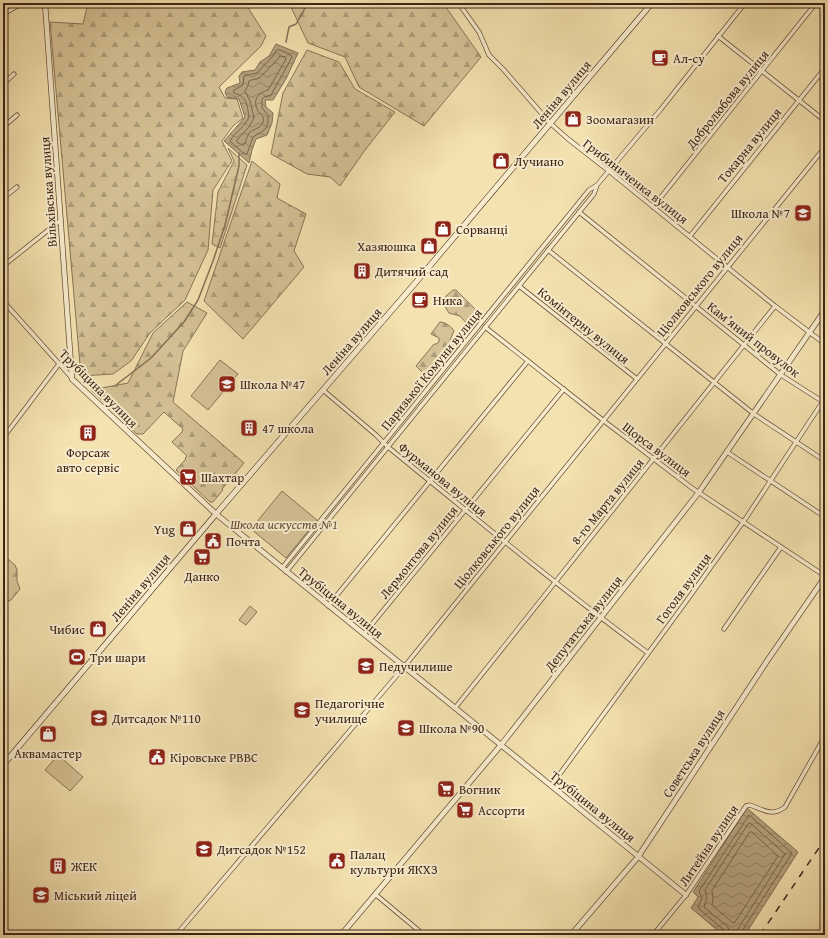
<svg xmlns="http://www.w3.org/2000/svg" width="828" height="938" viewBox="0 0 828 938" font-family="'Gentium Book Plus',serif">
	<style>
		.forest { fill: url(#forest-firs); stroke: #887458 }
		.wetland { fill: url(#wetland-marsh); stroke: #887458 }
		.park { fill: #d5c296; stroke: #887458 }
		.water { fill: url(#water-waves); stroke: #857055 }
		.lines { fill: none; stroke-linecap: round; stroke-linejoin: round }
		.shore { stroke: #78644b; stroke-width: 1 }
		.stream { stroke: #857055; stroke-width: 1.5 }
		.minor-casing { stroke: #6a543f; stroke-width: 5 }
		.tertiary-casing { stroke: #6a543f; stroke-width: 6 }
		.secondary-casing { stroke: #3c2519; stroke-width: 6 }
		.minor { stroke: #f8eccc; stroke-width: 3.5 }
		.tertiary { stroke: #f8eccc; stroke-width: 4.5 }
		.secondary { stroke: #f8eccc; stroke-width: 5 }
		.rail { stroke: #3c2519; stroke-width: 1.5; stroke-dasharray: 7 7; stroke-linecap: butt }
		.labels { text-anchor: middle; stroke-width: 4; stroke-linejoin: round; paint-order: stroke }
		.poi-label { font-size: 13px; fill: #3c2519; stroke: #f8eccc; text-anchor: start }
		.street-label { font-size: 13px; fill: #3c2519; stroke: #f8eccc }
		.park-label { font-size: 13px; font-style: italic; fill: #624c38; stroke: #f8eccc }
	</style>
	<defs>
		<pattern id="forest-firs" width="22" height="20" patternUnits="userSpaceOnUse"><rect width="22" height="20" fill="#d5c296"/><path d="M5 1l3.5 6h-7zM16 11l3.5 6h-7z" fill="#ae9d7a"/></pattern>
		<pattern id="wetland-marsh" width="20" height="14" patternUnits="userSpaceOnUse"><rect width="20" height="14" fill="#d5c296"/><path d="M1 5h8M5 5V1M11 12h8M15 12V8" fill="none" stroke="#ae9d7a"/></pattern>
		<pattern id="water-waves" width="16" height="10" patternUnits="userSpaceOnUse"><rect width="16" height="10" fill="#b5a27d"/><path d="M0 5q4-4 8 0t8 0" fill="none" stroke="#948466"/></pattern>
	</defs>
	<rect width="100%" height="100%" fill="#f4e2b0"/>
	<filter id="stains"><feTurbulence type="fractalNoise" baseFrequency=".005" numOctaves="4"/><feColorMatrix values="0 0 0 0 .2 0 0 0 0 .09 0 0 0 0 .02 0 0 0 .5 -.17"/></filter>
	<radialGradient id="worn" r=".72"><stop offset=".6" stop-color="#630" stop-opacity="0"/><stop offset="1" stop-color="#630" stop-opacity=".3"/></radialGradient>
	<!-- forest -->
	<g class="forest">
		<polygon points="88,3 245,3 266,36 261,46 219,87 225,98 237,99 243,118 233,126 222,141 232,161 213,190 208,250 185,300 150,333 131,361 113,374 81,376 50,22 83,24"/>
		<polygon points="280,3 443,3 481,57 424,126 359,87 345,57 308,43 290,5"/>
		<polygon points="307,50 339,62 355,89 395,112 365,150 340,186 330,177 307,174 271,154 283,93"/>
		<polygon points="252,161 280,184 277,198 306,214 294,251 304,267 243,339 204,301"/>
		<polygon points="453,290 456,290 480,314 482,321 477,327 474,327 469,326 460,316 449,313 442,302 446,296"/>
		<polygon points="187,302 207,313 183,351 173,402 244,463 222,489 223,490 213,502 210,502 176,470 186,459 185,458 187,456 172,442 182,432 183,429 164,412 143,434 137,434 91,390 128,383 153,333"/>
		<path d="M440 322C445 322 451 326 454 331L450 340 453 342 460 335 463 336 464 339 427 387 424 385 423 373 416 366 434 344H436L439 342V338L431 334Z"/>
		<polygon points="3,555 15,565 17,570 17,581 20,589 11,600 4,603"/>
	</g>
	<!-- wetland -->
	<polygon class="wetland" points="228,148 247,165 220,248 212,244 218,192 234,161"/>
	<!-- park -->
	<g class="park">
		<polygon points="220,360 238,374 208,410 191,396"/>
		<polygon points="282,491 317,520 286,558 251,529"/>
		<polygon points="250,606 257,612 246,625 239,620"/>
		<polygon points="58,755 83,777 70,791 45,770"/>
	</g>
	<!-- water -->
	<g class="water">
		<polygon points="276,44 298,53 286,79 273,100 265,100 266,107 273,113 272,123 267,135 256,139 252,150 249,163 224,141 245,117 239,99 227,97 225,92 227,88 240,83 239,76 242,72 255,70 260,62 269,56"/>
		<polygon points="747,808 798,852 745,935 723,935 691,908 698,897 693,892"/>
	</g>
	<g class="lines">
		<!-- shore -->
		<g class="shore">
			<path d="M280 50 291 55 292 57 271 95 264 97 262 99V108L268 115C269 130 264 130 253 137L247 154H244L230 141C235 132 245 127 249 117 247 105 247 96 234 93L233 91 243 85 244 76 257 73C264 65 272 59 277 50Z"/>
			<path d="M280 56 285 57 286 59 268 90C258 93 252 100 258 111 260 115 265 116 263 122 261 129 254 128 249 133 247 136 246 141 244 145H242L237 142V140L249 127 254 118 250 101 245 91 248 86 249 81C252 79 256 80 259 78 262 76 278 59 280 56Z"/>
			<polygon points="750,832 752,832 778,856 735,922 733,923 712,905 713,898 712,891"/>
			<polyline points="726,935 724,930 698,908 702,898 699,891 749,815 792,853 742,931 742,935"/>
			<polyline points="731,935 728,927 704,907 707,897 705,890 748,824 750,823 785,854 738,929 737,935"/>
		</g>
		<!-- stream -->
		<g class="stream">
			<polyline points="286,42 289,27 296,24 308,3"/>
			<polyline points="116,385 151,358 184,322 198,300 213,261 225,225 239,166 239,153"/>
		</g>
		<defs>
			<g id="minor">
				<polyline points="33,3 45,7"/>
				<polyline points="462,8 479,32 489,55 503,69 550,123 568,139 609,171 775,306 825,344"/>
				<polyline points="3,14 23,3"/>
				<polyline points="718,36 825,121"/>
				<polyline points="3,84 14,74"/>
				<polyline points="3,127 17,115"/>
				<polyline points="3,198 17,187"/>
				<polyline points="653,207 816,3"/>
				<polyline points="579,212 781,375 825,403"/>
				<polyline points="690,236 825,68"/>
				<polyline points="548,250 754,414 825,461"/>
				<polyline points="3,266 61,220"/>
				<polyline points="519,286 637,379"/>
				<polyline points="3,301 72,378"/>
				<polyline points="485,327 604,421 692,488 825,576"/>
				<path d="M323 390 376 435 388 447C474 517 559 587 648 653"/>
				<polyline points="3,438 59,364"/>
				<polyline points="727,452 825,517"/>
				<polyline points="282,568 589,190 597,185"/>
				<polyline points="286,572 594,194 597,185 661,109 745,3"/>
				<polyline points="328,606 528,361"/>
				<polyline points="724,629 781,547"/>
				<polyline points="364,634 564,389"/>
				<polyline points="455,708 775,306"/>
				<polyline points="551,786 685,603 746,518 825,398"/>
				<polyline points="375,894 424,935"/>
				<polyline points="176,935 404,667 825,147"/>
				<path d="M653 935 686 895 746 806 750 805C764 810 772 817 785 807L825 736"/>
			</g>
			<g id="tertiary">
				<polyline points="45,3 72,379 216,514 686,895"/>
				<polyline points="341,935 501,745 699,492 825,310"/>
				<polyline points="571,935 638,857 767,661 825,577"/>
			</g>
			<polyline id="secondary" points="3,765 216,514 417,281 652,3"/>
		</defs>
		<!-- minor casing -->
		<use href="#minor" class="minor-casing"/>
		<!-- tertiary casing -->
		<use href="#tertiary" class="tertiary-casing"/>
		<!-- secondary casing -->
		<use href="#secondary" class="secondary-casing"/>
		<!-- minor -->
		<use href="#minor" class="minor"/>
		<!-- tertiary -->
		<use href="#tertiary" class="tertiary"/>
		<!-- secondary -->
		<use href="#secondary" class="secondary"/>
		<!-- rail -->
		<polyline class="rail" points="760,935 825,839"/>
	</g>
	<!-- icons -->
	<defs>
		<symbol id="cafe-square" viewBox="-11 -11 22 22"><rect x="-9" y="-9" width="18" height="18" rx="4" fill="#8f2418" stroke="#f8eccc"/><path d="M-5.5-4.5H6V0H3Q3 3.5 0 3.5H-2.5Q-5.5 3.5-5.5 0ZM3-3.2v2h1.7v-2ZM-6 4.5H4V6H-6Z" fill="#fff"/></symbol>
		<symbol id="shop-square" viewBox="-11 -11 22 22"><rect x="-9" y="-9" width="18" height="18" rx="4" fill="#8f2418" stroke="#f8eccc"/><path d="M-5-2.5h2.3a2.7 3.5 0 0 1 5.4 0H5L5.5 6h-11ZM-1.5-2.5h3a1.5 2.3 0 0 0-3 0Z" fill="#fff"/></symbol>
		<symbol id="school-square" viewBox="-11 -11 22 22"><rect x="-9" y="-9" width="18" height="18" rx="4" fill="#8f2418" stroke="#f8eccc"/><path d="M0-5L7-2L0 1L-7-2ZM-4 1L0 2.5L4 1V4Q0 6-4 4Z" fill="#fff"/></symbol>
		<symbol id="building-square" viewBox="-11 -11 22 22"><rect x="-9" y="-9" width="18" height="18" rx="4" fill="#8f2418" stroke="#f8eccc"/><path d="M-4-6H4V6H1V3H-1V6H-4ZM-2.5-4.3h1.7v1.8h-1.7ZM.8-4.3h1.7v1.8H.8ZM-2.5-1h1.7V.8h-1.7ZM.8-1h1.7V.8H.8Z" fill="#fff"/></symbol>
		<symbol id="supermarket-square" viewBox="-11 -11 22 22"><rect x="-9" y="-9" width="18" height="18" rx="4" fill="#8f2418" stroke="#f8eccc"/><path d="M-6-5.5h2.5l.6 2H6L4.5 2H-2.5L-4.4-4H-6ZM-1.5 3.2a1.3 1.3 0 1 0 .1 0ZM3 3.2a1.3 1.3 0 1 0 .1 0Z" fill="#fff"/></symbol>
		<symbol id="civic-square" viewBox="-11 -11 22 22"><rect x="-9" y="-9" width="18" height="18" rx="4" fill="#8f2418" stroke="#f8eccc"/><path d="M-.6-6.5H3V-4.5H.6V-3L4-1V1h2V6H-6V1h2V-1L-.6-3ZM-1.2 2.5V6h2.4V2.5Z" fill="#fff"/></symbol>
		<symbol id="stadium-square" viewBox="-11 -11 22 22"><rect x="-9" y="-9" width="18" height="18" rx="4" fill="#8f2418" stroke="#f8eccc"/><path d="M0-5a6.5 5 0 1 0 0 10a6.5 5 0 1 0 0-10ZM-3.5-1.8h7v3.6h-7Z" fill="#fff"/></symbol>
		<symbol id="university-square" viewBox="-11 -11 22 22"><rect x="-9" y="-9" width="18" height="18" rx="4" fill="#8f2418" stroke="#f8eccc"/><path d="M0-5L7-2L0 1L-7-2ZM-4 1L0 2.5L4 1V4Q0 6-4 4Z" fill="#fff"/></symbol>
	</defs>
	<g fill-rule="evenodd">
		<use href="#cafe-square" x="650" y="48" width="20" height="20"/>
		<use href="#shop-square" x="563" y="109" width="20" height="20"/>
		<use href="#shop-square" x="491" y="151" width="20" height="20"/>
		<use href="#school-square" x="793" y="203" width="20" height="20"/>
		<use href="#shop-square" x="433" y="219" width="20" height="20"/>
		<use href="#shop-square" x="419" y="236" width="20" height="20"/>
		<use href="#building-square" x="352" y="261" width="20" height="20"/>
		<use href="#cafe-square" x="410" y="290" width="20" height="20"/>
		<use href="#school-square" x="217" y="374" width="20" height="20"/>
		<use href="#building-square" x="239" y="418" width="20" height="20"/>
		<use href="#building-square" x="78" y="423" width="20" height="20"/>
		<use href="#supermarket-square" x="178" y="467" width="20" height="20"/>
		<use href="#shop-square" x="178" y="519" width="20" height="20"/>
		<use href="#civic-square" x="203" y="531" width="20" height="20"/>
		<use href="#supermarket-square" x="192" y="547" width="20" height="20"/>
		<use href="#shop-square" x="88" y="619" width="20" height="20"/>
		<use href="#stadium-square" x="67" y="647" width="20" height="20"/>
		<use href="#school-square" x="356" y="656" width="20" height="20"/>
		<use href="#university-square" x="292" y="700" width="20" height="20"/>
		<use href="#school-square" x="89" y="708" width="20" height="20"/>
		<use href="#school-square" x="396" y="718" width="20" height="20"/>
		<use href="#shop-square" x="38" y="724" width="20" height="20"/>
		<use href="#civic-square" x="147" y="747" width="20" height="20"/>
		<use href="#supermarket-square" x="436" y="779" width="20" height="20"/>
		<use href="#supermarket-square" x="455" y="800" width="20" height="20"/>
		<use href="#school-square" x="194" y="839" width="20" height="20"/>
		<use href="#civic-square" x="327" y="851" width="20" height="20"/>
		<use href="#building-square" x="48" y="856" width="20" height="20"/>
		<use href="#school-square" x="31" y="885" width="20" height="20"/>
	</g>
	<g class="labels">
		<!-- poi labels -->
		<g class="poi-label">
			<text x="673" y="63">Ал-су</text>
			<text x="586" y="124">Зоомагазин</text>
			<text x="514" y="166">Лучиано</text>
			<text x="790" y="218" text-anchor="end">Школа №7</text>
			<text x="456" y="234">Сорванці</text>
			<text x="416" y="251" text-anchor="end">Хазяюшка</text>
			<text x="375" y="276">Дитячий сад</text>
			<text x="433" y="305">Ника</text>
			<text x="240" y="389">Школа №47</text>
			<text x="262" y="433">47 школа</text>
			<text x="88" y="457" text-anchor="middle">Форсаж<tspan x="88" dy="15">авто сервіс</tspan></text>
			<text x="201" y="482">Шахтар</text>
			<text x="175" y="534" text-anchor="end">Yug</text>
			<text x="226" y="546">Почта</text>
			<text x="202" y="581" text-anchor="middle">Данко</text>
			<text x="85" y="634" text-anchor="end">Чибис</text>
			<text x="90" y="662">Три шари</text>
			<text x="379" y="671">Педучилише</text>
			<text x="315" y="708">Педагогічне<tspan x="315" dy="15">училище</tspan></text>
			<text x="112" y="723">Дитсадок №110</text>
			<text x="419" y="733">Школа №90</text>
			<text x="48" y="758" text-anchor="middle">Аквамастер</text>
			<text x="170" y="762">Кіровське РВВС</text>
			<text x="459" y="794">Вогник</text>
			<text x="478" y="815">Ассорти</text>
			<text x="217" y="854">Дитсадок №152</text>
			<text x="350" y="859">Палац<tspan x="350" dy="15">культури ЯКХЗ</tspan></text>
			<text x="71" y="871">ЖЕК</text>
			<text x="54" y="900">Міський ліцей</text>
		</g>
		<!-- street labels -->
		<g class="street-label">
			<text transform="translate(561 94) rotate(-50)" y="5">Леніна вулиця</text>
			<text transform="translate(727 99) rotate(-51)" y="5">Добролюбова вулиця</text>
			<text transform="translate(749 145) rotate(-51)" y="5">Токарна вулиця</text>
			<text transform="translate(636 181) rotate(38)" y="5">Грибиниченка вулиця</text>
			<text transform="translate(48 192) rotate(-94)" y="5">Вільхівська вулиця</text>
			<text transform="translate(699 285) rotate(-51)" y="5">Ціолковського вулиця</text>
			<text transform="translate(584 325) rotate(39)" y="5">Комінтерну вулиця</text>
			<text transform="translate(754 339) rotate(38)" y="5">Кам’яний провулок</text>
			<text transform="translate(351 341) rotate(-49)" y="5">Леніна вулиця</text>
			<text transform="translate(431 369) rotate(-51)" y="5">Паризької Комуни вулиця</text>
			<text transform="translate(99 388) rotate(45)" y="5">Трубіцина вулиця</text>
			<text transform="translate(657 449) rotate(37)" y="5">Щорса вулиця</text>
			<text transform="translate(443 479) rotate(39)" y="5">Фурманова вулиця</text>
			<text transform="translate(607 501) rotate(-51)" y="5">8-го Марта вулиця</text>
			<text transform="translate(496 537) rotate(-51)" y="5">Ціолковського вулиця</text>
			<text transform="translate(418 552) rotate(-51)" y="5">Лермонтова вулиця</text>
			<text transform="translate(140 587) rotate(-50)" y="5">Леніна вулиця</text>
			<text transform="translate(683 588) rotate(-54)" y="5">Гоголя вулиця</text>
			<text transform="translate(341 602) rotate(39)" y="5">Трубіцина вулиця</text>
			<text transform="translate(583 623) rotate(-52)" y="5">Депутатська вулиця</text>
			<text transform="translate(693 753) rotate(-57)" y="5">Советська вулиця</text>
			<text transform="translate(593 806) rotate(39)" y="5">Трубіцина вулиця</text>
			<text transform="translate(708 845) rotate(-56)" y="5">Литейна вулиця</text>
		</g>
		<!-- park labels -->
		<g class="park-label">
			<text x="284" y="529">Школа искусств №1</text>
		</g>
	</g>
	<!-- margin -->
	<rect width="828" height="938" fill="none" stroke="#f4e2b0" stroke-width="16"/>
	<rect x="4" y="4" width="820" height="930" fill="none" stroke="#3c2519" stroke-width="2"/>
	<rect x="8" y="8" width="812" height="922" fill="none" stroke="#3c2519"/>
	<rect width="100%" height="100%" filter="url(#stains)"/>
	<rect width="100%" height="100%" fill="url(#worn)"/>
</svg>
